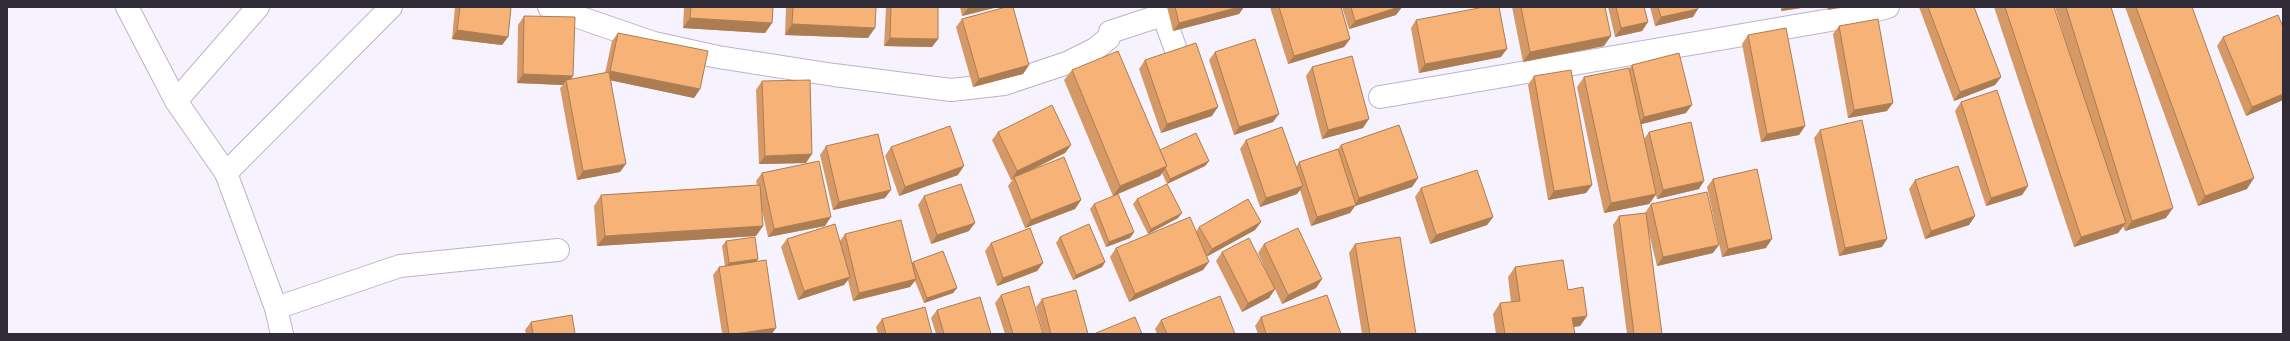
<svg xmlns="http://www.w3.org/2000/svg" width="2290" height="341" viewBox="0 0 2290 341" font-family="'PT Sans',sans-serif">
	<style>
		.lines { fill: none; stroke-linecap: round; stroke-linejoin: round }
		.minor-casing { stroke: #bcb2cd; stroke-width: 24 }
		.minor { stroke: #fff; stroke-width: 22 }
		.wall { fill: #d49966 }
		.shaded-wall { fill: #ac7d53 }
		.building { fill: #f6b277; stroke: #ac7d53 }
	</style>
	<rect width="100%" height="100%" fill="#f7f3fe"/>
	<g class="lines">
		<defs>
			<g id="minor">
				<polyline points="127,7 176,101 226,173 276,308 282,334"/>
				<polyline points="549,7 654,43 718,57 834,75 951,90 1004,84 1067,63 1095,49 1109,38 1110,32 1159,16 1165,20 1176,50"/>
				<polyline points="1380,97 1854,16 1888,7"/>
				<polyline points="176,101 258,7"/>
				<polyline points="226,173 391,7"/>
				<polyline points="276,308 400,266 558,250"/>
			</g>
		</defs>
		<!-- minor casing -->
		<use href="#minor" class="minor-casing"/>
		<!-- minor -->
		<use href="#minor" class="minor"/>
	</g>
	<!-- wall -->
	<g class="wall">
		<polygon points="455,7 511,7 508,37 502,45 452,39"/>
		<polygon points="684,7 773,7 772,23 765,33 683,28"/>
		<polygon points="786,7 876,7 868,38 785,35"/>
		<polygon points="886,7 938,7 938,39 932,47 884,46"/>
		<polygon points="960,7 998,7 962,16"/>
		<polygon points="1167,7 1244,7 1239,14 1173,31"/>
		<polygon points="1270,7 1341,7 1350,39 1344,47 1288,64"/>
		<polygon points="1342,7 1402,7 1396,15 1349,29"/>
		<polygon points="1512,7 1605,7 1604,46 1523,62"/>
		<polygon points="1608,7 1644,7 1648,22 1642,31 1615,37"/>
		<polygon points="1650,7 1698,7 1693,17 1655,26"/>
		<polygon points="1781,7 1808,7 1781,11"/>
		<polygon points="1919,7 1974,7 2001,77 1995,85 1954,101"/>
		<polygon points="1994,7 2054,7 2080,87 2055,7 2111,7 2166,218 2125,231 2123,226 2118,233 2074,247"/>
		<polygon points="2125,7 2192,7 2247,189 2198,206"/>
		<polygon points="524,16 573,76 571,79 605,73 612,41 618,33 700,89 694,98 611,80 620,172 577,180 560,88 563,85 517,83 518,25"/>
		<polygon points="962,19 1029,65 1023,74 973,87 956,27"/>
		<polygon points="1416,20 1501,57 1419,73 1411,28"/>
		<polygon points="1839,26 1887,111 1848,118 1833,34"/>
		<polygon points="2283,27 2283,100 2246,116 2217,46 2223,37"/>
		<polygon points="1748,35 1805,126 1799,135 1761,142 1742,44"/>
		<polygon points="1215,52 1273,122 1234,135 1209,60"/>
		<polygon points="1145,60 1212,116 1161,133 1139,69"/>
		<polygon points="1632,65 1686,113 1641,124 1644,139 1649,132 1699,189 1657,199 1656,195 1649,204 1604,213 1577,87 1584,77 1629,69"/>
		<polygon points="1312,67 1363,128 1322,139 1306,76"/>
		<polygon points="1072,70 1160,150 1209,161 1205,166 1167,184 1162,173 1160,176 1113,196 1064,80"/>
		<polygon points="1534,76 1592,185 1586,193 1548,200 1528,85"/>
		<polygon points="762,81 806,163 759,164 756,90"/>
		<polygon points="1961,102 2028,186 2022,195 1986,206 1955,111"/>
		<polygon points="1820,130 1882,247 1839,256 1814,138"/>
		<polygon points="998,132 1071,145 1065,153 1025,173 1081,200 1075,209 1025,228 1008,186 1013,179 1011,180 992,140"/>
		<polygon points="1246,140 1296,167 1299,162 1338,149 1341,145 1418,178 1412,187 1355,206 1350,213 1311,226 1300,190 1297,194 1260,207 1240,149"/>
		<polygon points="826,146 885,198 833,210 820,155"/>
		<polygon points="891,147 958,175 899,196 885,156"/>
		<polygon points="762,173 825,226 768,237 761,206 763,226 756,236 597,246 594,206 601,195 757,185 756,181"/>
		<polygon points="1713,179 1766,248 1722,257 1707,187"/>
		<polygon points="1915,180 1975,216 1969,225 1925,239 1909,189"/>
		<polygon points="1421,188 1493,217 1487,225 1430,244 1415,197"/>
		<polygon points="924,196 969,231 931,244 918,205"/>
		<polygon points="1137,199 1178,218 1148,234 1133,204"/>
		<polygon points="1094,204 1134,232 1130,238 1106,247 1090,209"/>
		<polygon points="1651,204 1713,253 1657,266 1647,225 1662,334 1627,334 1613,225 1619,216 1645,213"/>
		<polygon points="1261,222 1255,230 1206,257 1203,270 1129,302 1110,257 1116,248 1196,232 1199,227"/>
		<polygon points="845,234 912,263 913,262 957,288 953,293 924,303 915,281 910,287 853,301 848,280 844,285 798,300 781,247 787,239 840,241"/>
		<polygon points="1060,237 1105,262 1102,267 1073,280 1056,243"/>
		<polygon points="726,241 757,261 772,334 719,334 722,333 713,275 719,267 725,266 722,246"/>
		<polygon points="991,243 1043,263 1037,271 997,286 985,251"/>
		<polygon points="1264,244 1322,279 1316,288 1282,304 1275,289 1269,298 1242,312 1216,261 1222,252 1273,286 1258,253"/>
		<polygon points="1355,244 1416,334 1362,334 1349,253"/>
		<polygon points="1515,267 1568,290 1587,316 1580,326 1573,327 1575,334 1496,334 1493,314 1500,303 1511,302 1508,277"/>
		<polygon points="1001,295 1043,332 1036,307 1042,299 1088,334 1005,334 995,303"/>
		<polygon points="937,310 991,334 936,334 931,318"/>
		<polygon points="1261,317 1341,334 1258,334 1255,326"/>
		<polygon points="882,319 932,334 878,334 876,327"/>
		<polygon points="1161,320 1235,334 1157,334 1155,329"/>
		<polygon points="531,322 575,334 526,334 525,330"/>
	</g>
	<!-- shaded-wall -->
	<g class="shaded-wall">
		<polygon points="971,7 998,7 962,16 968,8"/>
		<polygon points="1239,7 1244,7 1239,14 1173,31 1179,23"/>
		<polygon points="1399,7 1402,7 1396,15 1349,29 1355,21"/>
		<polygon points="1784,7 1808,7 1781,11"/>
		<polygon points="1829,7 1847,7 1827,10"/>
		<polygon points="1698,9 1693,17 1655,26 1661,17"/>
		<polygon points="690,18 772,23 765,33 683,28"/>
		<polygon points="1648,22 1642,31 1615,37 1621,28"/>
		<polygon points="792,24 875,28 868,38 785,35"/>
		<polygon points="457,30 508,37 502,45 452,39"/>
		<polygon points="1611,36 1604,46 1523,62 1530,52"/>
		<polygon points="890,38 938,39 932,47 884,46"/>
		<polygon points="1350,39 1344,47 1288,64 1294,56"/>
		<polygon points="1507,49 1501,57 1419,73 1425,64"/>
		<polygon points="1029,65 1023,74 973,87 979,79"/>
		<polygon points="610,71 700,89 694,98 604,79"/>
		<polygon points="523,74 573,76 567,85 566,80 563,85 517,83"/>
		<polygon points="2001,77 1995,85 1954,101 1960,92"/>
		<polygon points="2283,94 2283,100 2246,116 2252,107"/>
		<polygon points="1893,103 1887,111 1848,118 1854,110"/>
		<polygon points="1692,105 1686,113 1638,125 1644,117"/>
		<polygon points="1218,107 1212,116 1161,133 1167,124"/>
		<polygon points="1279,114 1273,122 1234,135 1239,127"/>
		<polygon points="1369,119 1363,128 1322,139 1328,130"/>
		<polygon points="1805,126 1799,135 1761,142 1767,134"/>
		<polygon points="1071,145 1065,153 1015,178 1014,177 1013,179 1011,180 1017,171"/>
		<polygon points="812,154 806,163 759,164 765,156"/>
		<polygon points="1209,161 1205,166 1167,184 1170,179"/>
		<polygon points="626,164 620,172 577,180 583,171"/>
		<polygon points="964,166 958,175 899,196 905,187"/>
		<polygon points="1167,166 1160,176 1113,196 1120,186"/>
		<polygon points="1418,178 1412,187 1355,206 1350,213 1311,226 1317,217 1355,205 1359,198"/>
		<polygon points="2254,178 2247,189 2198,206 2205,196"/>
		<polygon points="1704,181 1699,189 1657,199 1663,190"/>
		<polygon points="1592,185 1586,193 1548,200 1554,191"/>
		<polygon points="1303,186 1297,194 1260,207 1266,198"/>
		<polygon points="2028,186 2022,195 1986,206 1991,198"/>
		<polygon points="891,190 885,198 833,210 839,202"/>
		<polygon points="1656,194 1649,204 1604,213 1611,203"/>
		<polygon points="1081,200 1075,209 1025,228 1031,220"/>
		<polygon points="2173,208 2166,218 2125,231 2132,221"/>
		<polygon points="1182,213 1178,218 1148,234 1151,229"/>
		<polygon points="1975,216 1969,225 1925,239 1931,231"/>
		<polygon points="831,217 825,226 768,237 774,229"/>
		<polygon points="1493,217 1487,225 1430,244 1436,235"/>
		<polygon points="1261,222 1255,230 1206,257 1212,249"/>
		<polygon points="975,223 969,231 931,244 937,235"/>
		<polygon points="2126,223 2118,233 2074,247 2081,237"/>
		<polygon points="763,226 756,236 597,246 605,236"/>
		<polygon points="1134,232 1130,238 1106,247 1109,242"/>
		<polygon points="1772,239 1766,248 1722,257 1728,249"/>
		<polygon points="1887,239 1882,247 1839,256 1845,248"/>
		<polygon points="1719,245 1713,253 1657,266 1663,257"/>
		<polygon points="758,259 755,264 725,268 729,263"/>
		<polygon points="1105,262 1102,267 1073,280 1076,275"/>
		<polygon points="1209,262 1203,270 1129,302 1135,294"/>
		<polygon points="1043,263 1037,271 997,286 1003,278"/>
		<polygon points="850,277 844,285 798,300 804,291"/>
		<polygon points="916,279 910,287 853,301 859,293"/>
		<polygon points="1322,279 1316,288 1282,304 1288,295"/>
		<polygon points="957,288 953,293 924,303 927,298"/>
		<polygon points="1275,289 1269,298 1242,312 1248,303"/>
		<polygon points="1587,316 1580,326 1565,328 1572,318"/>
		<polygon points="776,328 772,334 735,334"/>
	</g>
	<!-- building -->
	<g class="building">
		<polygon points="460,7 511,7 508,37 457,30"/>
		<polygon points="691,7 773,7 772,23 690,18"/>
		<polygon points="793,7 876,7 875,28 792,24"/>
		<polygon points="891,7 938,7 938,39 890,38"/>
		<polygon points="1006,7 1013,7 1029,65 979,79 962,19"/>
		<polygon points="1175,7 1239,7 1179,23"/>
		<polygon points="1279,7 1341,7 1350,39 1294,56"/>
		<polygon points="1351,7 1399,7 1355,21"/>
		<polygon points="1484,7 1499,7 1507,49 1425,64 1416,20"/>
		<polygon points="1521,7 1605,7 1611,36 1530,52"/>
		<polygon points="1616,7 1644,7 1648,22 1621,28"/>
		<polygon points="1658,7 1698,7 1698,9 1661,17"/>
		<polygon points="1928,7 1974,7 2001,77 1960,92"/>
		<polygon points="2005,7 2054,7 2126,223 2081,237"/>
		<polygon points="2066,7 2111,7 2173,208 2132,221"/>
		<polygon points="2136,7 2192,7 2254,178 2205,196"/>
		<polygon points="2278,15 2283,27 2283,94 2252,107 2223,37"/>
		<polygon points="524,16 575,17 573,76 523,74"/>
		<polygon points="1878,19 1893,103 1854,110 1839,26"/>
		<polygon points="1786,28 1805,126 1767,134 1748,35"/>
		<polygon points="618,33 708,51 700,89 610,71"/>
		<polygon points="1255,39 1279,114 1239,127 1215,52"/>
		<polygon points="1196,43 1218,107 1167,124 1145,60"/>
		<polygon points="1118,51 1167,166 1120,186 1072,70"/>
		<polygon points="1679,53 1692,105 1644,117 1632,65"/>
		<polygon points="1352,56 1369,119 1328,130 1312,67"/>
		<polygon points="1629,68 1656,194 1611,203 1584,77"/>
		<polygon points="1571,70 1592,185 1554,191 1534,76"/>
		<polygon points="609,72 626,164 583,171 566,80"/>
		<polygon points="810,80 812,154 765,156 762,81"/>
		<polygon points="1997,90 2028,186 1991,198 1961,102"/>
		<polygon points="1052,105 1071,145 1017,171 998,132"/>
		<polygon points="1862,120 1887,239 1845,248 1820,130"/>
		<polygon points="1691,122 1704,181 1663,190 1649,132"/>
		<polygon points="1399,125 1418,178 1359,198 1341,145"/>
		<polygon points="950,126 964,166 905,187 891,147"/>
		<polygon points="1282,127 1303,186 1266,198 1246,140"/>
		<polygon points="1196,133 1209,161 1170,179 1165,168 1167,166 1160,150"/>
		<polygon points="878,134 891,190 839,202 826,146"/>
		<polygon points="1338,149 1356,205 1317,217 1299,162"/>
		<polygon points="1064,157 1081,200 1031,220 1014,177"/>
		<polygon points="819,161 831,217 774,229 762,173"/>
		<polygon points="1958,166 1975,216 1931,231 1915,180"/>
		<polygon points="1757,169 1772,239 1728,249 1713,179"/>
		<polygon points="1477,170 1493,217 1436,235 1421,188"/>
		<polygon points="961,184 975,223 937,235 924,196"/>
		<polygon points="1167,184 1182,213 1151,229 1137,199"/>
		<polygon points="760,185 763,226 605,236 601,195"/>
		<polygon points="1707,192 1719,245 1663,257 1651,204"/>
		<polygon points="1118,194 1134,232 1109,242 1094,204"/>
		<polygon points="1248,199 1261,222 1212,249 1199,227"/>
		<polygon points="1646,213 1662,334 1634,334 1619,216"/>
		<polygon points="1190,217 1209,262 1135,294 1116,248"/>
		<polygon points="901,220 916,279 859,293 845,234"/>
		<polygon points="835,224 850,277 804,291 787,239"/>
		<polygon points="1089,224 1105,262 1076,275 1060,237"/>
		<polygon points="1030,228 1043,263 1003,278 991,243"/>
		<polygon points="1298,228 1322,279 1288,295 1264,244"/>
		<polygon points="755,237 758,259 729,263 726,241"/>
		<polygon points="1400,237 1416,334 1370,334 1355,244"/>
		<polygon points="1249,238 1275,289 1248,303 1222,252"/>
		<polygon points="943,251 957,288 927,298 913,262"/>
		<polygon points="766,260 776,328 735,334 729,334 719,267"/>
		<polygon points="1563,260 1568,290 1583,287 1587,316 1572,318 1575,334 1505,334 1500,303 1520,301 1515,267"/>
		<polygon points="1029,286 1043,334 1013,334 1001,295"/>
		<polygon points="1076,290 1088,334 1051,334 1042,299"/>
		<polygon points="1327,295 1341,334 1266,334 1261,317"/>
		<polygon points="1220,296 1235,334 1167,334 1161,320"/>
		<polygon points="980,297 991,334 944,334 937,310"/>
		<polygon points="925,307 932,334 886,334 882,319"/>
		<polygon points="572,315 575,334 533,334 531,322"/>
		<polygon points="1135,317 1142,334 1097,334 1096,333"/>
	</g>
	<!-- border -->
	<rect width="2290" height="341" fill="none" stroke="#312d38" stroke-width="16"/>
</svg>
